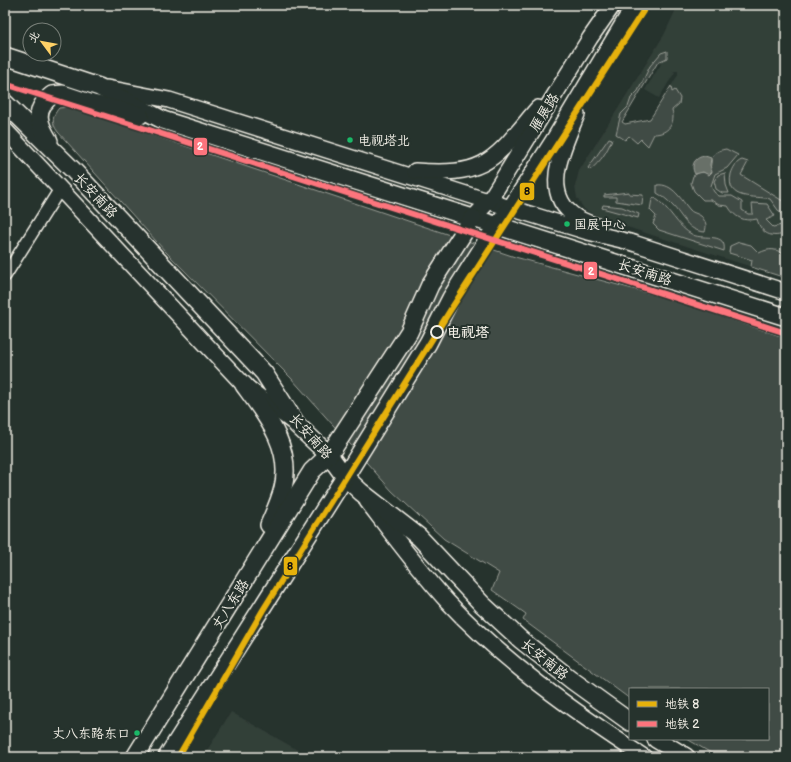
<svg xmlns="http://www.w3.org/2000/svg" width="791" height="762" viewBox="0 0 791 762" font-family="'Balsamiq Sans','LXGW WenKai TC',sans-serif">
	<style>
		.built { fill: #333f39; fill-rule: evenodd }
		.green { fill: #414b45; stroke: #9a9e96 }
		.water { fill: #676f68; stroke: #9fa39b }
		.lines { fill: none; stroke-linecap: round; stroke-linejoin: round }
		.street-casing { stroke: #f4f1e8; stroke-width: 14 }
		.secondary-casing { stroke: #f4f1e8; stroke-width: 18 }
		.primary-casing { stroke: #f4f1e8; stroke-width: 20 }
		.street { stroke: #26332d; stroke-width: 11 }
		.secondary { stroke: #26332d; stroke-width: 15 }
		.primary { stroke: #26332d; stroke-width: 17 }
		.metro-1-casing { stroke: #26332d; stroke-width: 9 }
		.metro-2-casing { stroke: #26332d; stroke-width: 9 }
		.metro-1 { stroke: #e6b10b; stroke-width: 6 }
		.metro-2 { stroke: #fd747d; stroke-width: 6 }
		.bus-dot { fill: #1ab867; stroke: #26332d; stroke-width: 1.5 }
		.stop-dot { fill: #26332d; stroke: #f4f1e8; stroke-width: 2 }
		.labels { text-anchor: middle; stroke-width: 4; stroke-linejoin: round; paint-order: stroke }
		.bus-label { font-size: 13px; fill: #f4f1e8; stroke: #26332d; text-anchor: start }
		.street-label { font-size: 14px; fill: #f4f1e8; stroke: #26332d }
		.stop-label { font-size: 14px; font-weight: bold; fill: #f4f1e8; stroke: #26332d; text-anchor: start }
		.line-badge { stroke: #26332d; stroke-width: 1.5 }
		.badge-label { font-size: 11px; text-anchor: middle; font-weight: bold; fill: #fff }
		.pale-badge-label { font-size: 11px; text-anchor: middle; font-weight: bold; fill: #111 }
	</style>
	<rect width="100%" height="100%" fill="#26332d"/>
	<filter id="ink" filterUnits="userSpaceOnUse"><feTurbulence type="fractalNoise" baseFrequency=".025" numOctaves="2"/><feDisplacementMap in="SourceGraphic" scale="8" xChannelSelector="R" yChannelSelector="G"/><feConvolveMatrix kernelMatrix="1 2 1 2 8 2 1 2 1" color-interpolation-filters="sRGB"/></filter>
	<g filter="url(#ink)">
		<!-- built -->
		<g class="built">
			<path d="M678 5H786V278L599 218 584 209 577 198 575 186 579 171 664 35ZM658 63 661 64 645 90 659 98 675 72 673 71H678V75L650 119 623 124 622 121Z"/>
			<polygon points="231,712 310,757 203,757"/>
		</g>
		<!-- green -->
		<g class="green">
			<path d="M667 51V58L658 62 622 122 625 124 650 119 671 86 672 92 675 90 680 98 679 104 672 110C676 123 668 134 654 134L648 146 641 139 637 143 629 136 625 140 616 134 621 114 628 107 631 98 638 91 650 66 661 53Z"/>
			<path d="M69 107 515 257 673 300 786 338V757H718L687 739H768V689H630V699L523 620 526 614 492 590 499 573 444 539 392 491 291 378 165 251 58 132C51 123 52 116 59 108Z"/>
			<path d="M609 138 612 139C607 152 601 161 590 170L588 168Z"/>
			<path d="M726 149 738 155 727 168 715 174 711 186 714 192 719 196H732L742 202V210L748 214H753L752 203 767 204 775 216 766 220 773 227 782 225 786 229V233C772 239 761 234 757 219 744 222 735 218 728 206L719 205 711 200H703L694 191 691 183 693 176 700 172 708 173C714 163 707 152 726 149Z"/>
			<path d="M742 160 748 162 741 175 786 203V221L770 199C756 195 725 202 731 174 733 168 736 162 742 160Z"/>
			<polygon points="725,173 726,185 729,193 722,193 716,189 714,181 718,175"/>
			<path d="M657 185C673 183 681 200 690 210 693 214 701 213 704 220 707 224 706 228 705 232 687 231 683 216 672 205 668 200 662 196 657 193Z"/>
			<polygon points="629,192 629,194 643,195 642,205 616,201 616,197 604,197 604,195"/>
			<path d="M655 198C671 209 677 227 693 235 704 240 727 232 724 251L659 230 653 224 656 216 650 210 652 199Z"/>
			<polygon points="603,205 622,207 639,214 638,218 602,208"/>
			<path d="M739 242 751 245 759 253C769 248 777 248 786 256V278L751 267 752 260 729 253 730 246Z"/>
		</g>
		<!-- water -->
		<path class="water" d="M705 156 711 158 710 165 712 172 709 175 703 172 695 174C690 165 695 157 705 156Z"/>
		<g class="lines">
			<defs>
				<polyline id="street" points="5,276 60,189"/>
				<g id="secondary">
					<polyline points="107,88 169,100 510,208 588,232 630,242 786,292"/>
					<path d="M577 114C566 143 540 189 572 214 579 220 588 223 597 226"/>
					<polyline points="5,130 244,385 293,422"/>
					<path d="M415 171C488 177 494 159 538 108"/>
					<polyline points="473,218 489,201 590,38 613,5"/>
					<polyline points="497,225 510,208 554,139 634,5"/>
					<path d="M367 501C393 535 418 569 447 601 504 662 573 711 644 757"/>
				</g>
				<g id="primary">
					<polyline points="5,56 99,87 163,120 786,317"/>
					<polyline points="5,103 73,170 264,373 297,425 329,455 345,477 361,492 419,537 482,604 521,640 573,681 630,722"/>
					<path d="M49 141C38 123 33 110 52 95L63 94 93 104 140 115"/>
					<path d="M244 385C266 415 293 448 283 488 280 501 274 513 269 525"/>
					<polyline points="656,739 686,757"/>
					<polyline points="135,757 312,471 329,455 409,332 430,285 473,218"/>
					<polyline points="167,757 345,477 428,343 451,298 497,225"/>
				</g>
			</defs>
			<!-- street casing -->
			<use href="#street" class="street-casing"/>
			<!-- secondary casing -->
			<use href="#secondary" class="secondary-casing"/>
			<!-- primary casing -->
			<use href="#primary" class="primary-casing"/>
			<!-- street -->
			<use href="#street" class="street"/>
			<!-- secondary -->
			<use href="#secondary" class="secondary"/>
			<!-- primary -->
			<use href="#primary" class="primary"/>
			<defs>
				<polyline id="metro-1" points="178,757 263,610 451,309 647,5"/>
				<polyline id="metro-2" points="5,84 786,333"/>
			</defs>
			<!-- metro-1 casing -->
			<use href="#metro-1" class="metro-1-casing"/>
			<!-- metro-2 casing -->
			<use href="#metro-2" class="metro-2-casing"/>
			<!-- metro-1 -->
			<use href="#metro-1" class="metro-1"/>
			<!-- metro-2 -->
			<use href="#metro-2" class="metro-2"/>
		</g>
	</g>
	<!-- markers -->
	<g class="bus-dot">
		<circle cx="350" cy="140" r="3.5"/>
		<circle cx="567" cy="224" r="3.5"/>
		<circle cx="137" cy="733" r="3.5"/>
	</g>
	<circle class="stop-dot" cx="437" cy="332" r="6"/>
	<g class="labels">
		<!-- bus labels -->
		<g class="bus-label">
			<text x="358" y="145">电视塔北</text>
			<text x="574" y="229">国展中心</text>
			<text x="130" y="738" text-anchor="end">丈八东路东口</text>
		</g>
		<!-- street labels -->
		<g class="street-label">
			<text transform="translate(544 112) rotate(-58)" y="5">雁展路</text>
			<text transform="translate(96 195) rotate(47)" y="5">长安南路</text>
			<text transform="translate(645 272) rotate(18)" y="5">长安南路</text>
			<text transform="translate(311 436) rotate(48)" y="5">长安南路</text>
			<text transform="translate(230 604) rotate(-58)" y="5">丈八东路</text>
			<text transform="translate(545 659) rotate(39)" y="5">长安南路</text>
		</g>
		<!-- stop labels -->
		<g class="stop-label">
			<text x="447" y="337">电视塔</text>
		</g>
	</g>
	<g class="line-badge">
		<rect x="193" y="137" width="15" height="19" rx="4" fill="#fd747d"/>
		<rect x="519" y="182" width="16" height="19" rx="4" fill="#e6b10b"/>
		<rect x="583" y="261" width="15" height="19" rx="4" fill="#fd747d"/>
		<rect x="283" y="556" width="15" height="20" rx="4" fill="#e6b10b"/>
	</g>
	<g class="badge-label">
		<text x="200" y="150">2</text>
		<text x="591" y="275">2</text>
	</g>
	<g class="pale-badge-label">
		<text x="527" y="195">8</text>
		<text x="290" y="570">8</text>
	</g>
	<!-- margin -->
	<rect width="791" height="762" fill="none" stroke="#26332d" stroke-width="20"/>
	<rect x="10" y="10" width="771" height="742" fill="none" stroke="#f4f1e8" stroke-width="1.5" filter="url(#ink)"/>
	<!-- legend -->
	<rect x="629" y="688" width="140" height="52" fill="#26332d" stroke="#787f78"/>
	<rect x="637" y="701" width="20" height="6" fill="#e6b10b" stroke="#787f78"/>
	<text x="665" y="708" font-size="12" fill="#f4f1e8">地铁 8</text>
	<rect x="637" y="721" width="20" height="6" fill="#fd747d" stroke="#787f78"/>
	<text x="665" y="728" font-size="12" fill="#f4f1e8">地铁 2</text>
	<!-- north arrow -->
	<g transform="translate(42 42) rotate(302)"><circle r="19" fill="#26332d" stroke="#787f78"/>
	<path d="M0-3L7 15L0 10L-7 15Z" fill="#ffd166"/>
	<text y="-6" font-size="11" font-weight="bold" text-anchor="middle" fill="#f4f1e8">北</text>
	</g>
</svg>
